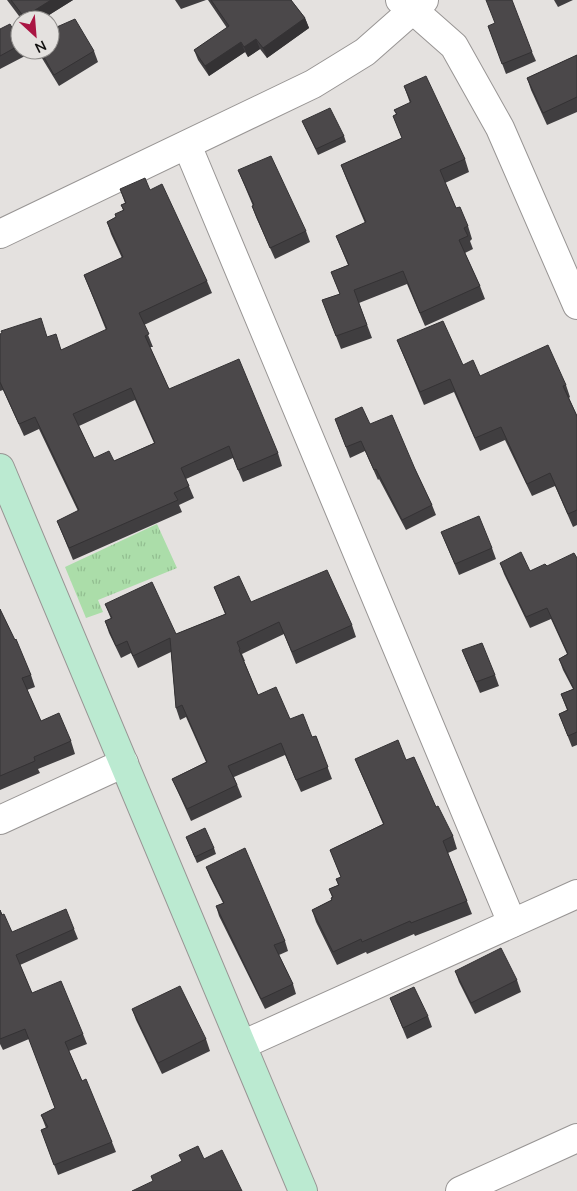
<svg xmlns="http://www.w3.org/2000/svg" width="577" height="1191" viewBox="0 0 577 1191" font-family="Mulish,sans-serif">
	<style>
		.grass { fill: url(#grass-tufts) }
		.lines { fill: none; stroke-linecap: round; stroke-linejoin: round }
		.street-casing { stroke: #989594; stroke-width: 30 }
		.secondary-casing { stroke: #989594; stroke-width: 30 }
		.street { stroke: #fff; stroke-width: 28 }
		.secondary { stroke: #bbead1; stroke-width: 28 }
		.wall { fill: #403e40; fill-rule: evenodd }
		.shaded-wall { fill: #343234 }
		.building { fill: #4b484a; stroke: #343234; fill-rule: evenodd }
	</style>
	<defs>
		<pattern id="grass-tufts" width="24" height="20" patternUnits="userSpaceOnUse" patternTransform="scale(1.25)"><rect width="24" height="20" fill="#abdda9"/><path d="M3 7l-1-3M5 7V3M7 7l1-3M15 17l-1-3M17 17v-4M19 17l1-3" fill="none" stroke="#92bd90"/></pattern>
	</defs>
	<rect width="100%" height="100%" fill="#e4e1df"/>
	<!-- grass -->
	<polygon class="grass" points="157,524 177,568 98,600 103,612 86,618 65,567"/>
	<g class="lines">
		<defs>
			<g id="street">
				<polyline points="400,0 412,9 454,46 500,128 577,305"/>
				<polyline points="187,145 512,923"/>
				<polyline points="0,234 313,84 365,52 424,0"/>
				<polyline points="0,820 124,763"/>
				<polyline points="242,1045 577,894"/>
				<polyline points="460,1191 577,1138"/>
			</g>
			<polyline id="secondary" points="0,468 303,1191"/>
		</defs>
		<!-- street casing -->
		<use href="#street" class="street-casing"/>
		<!-- secondary casing -->
		<use href="#secondary" class="secondary-casing"/>
		<!-- street -->
		<use href="#street" class="street"/>
		<!-- secondary -->
		<use href="#secondary" class="secondary"/>
	</g>
	<!-- wall -->
	<g class="wall">
		<polygon points="7,0 73,0 41,20 22,20"/>
		<polygon points="175,0 206,0 181,9"/>
		<polygon points="208,0 291,0 305,18 309,28 267,58 260,49 248,57 245,52 209,76 198,60 194,50 227,28"/>
		<polygon points="554,0 573,0 558,7"/>
		<polygon points="488,26 532,52 536,61 506,74"/>
		<polygon points="0,29 20,42 20,50 23,50 25,56 0,69"/>
		<polygon points="37,50 94,51 98,62 59,86"/>
		<polygon points="577,55 577,112 547,125 531,90 527,78"/>
		<polygon points="404,86 465,159 469,172 445,183 456,208 468,226 472,239 470,241 473,249 465,253 480,286 485,299 425,326 407,284 359,303 372,338 341,349 322,300 340,294 331,272 348,265 336,236 365,223 346,178 341,165 402,138 393,116 396,114 394,110 410,103"/>
		<polygon points="302,121 344,136 346,142 318,155"/>
		<polygon points="238,170 306,231 310,242 275,259 256,217 252,206 253,206"/>
		<path d="M120 189 150 190 207 281 212 293 144 325 153 347H150L169 389 278 453 282 466 243 482 233 458 186 479 194 498 179 505 182 512 73 560 57 521 78 511 39 429 24 436 3 390 0 391V334L48 337 62 350 106 330 84 275 122 258 111 234 107 222 116 217 123 210 121 205 125 203ZM135 400 154 443 114 461 94 458 79 426Z"/>
		<polygon points="397,340 463,365 480,376 566,385 570,397 569,398 577,416 577,525 573,527 555,486 532,496 505,440 480,451 454,392 424,405"/>
		<polygon points="335,419 370,424 415,469 432,505 436,515 406,530 379,479 378,480 365,451 350,458"/>
		<polygon points="441,532 492,548 496,559 459,575"/>
		<polygon points="577,558 577,745 572,747 559,714 567,710 561,694 573,689 563,670 559,659 567,654 551,619 530,628 504,574 500,563 530,571"/>
		<polygon points="214,587 251,602 352,625 356,637 296,664 284,634 242,654 245,661 244,661 258,695 290,719 312,737 316,736 332,779 301,792 285,755 234,777 242,797 191,821 177,790 172,779 206,762 186,717 180,720 176,708 171,652 138,668 131,653 121,658 109,633 105,621 111,619 105,604 176,634 225,614"/>
		<polygon points="0,609 31,675 35,687 27,690 41,721 71,741 75,754 38,769 40,773 0,790"/>
		<polygon points="462,650 495,675 499,686 480,693"/>
		<polygon points="355,759 406,760 436,807 453,836 457,849 448,853 472,914 415,936 414,934 367,954 366,952 337,965 316,922 312,910 331,900 332,897 329,889 338,885 336,879 341,877 330,850 383,824 360,771"/>
		<polygon points="186,837 214,848 216,854 197,863"/>
		<polygon points="206,867 285,941 288,951 279,955 293,984 296,994 265,1009 219,916 216,906 223,903 210,877"/>
		<polygon points="0,910 12,932 74,929 78,939 20,965 32,993 83,1034 87,1044 69,1051 82,1081 112,1142 116,1152 58,1175 41,1130 46,1128 41,1115 55,1108 29,1039 3,1050 0,1044"/>
		<polygon points="455,971 517,980 521,992 475,1014 459,982"/>
		<polygon points="390,998 428,1016 432,1027 407,1039"/>
		<polygon points="132,1009 206,1039 210,1051 162,1074 136,1020"/>
	</g>
	<!-- shaded-wall -->
	<g class="shaded-wall">
		<polygon points="51,0 73,0 41,20 26,20 24,17"/>
		<polygon points="305,18 309,28 267,58 263,48"/>
		<polygon points="256,39 260,49 248,57 244,47"/>
		<polygon points="241,42 245,52 209,76 205,66"/>
	</g>
	<!-- building -->
	<g class="building">
		<polygon points="11,0 51,0 24,17"/>
		<polygon points="211,0 291,0 305,18 263,48 256,39 244,47 241,42 205,66 194,50 229,26"/>
		<polygon points="486,0 512,0 532,52 502,64 488,26 495,23"/>
		<polygon points="75,19 94,51 54,75 40,50 50,50 50,30"/>
		<polygon points="10,24 20,42 20,45 0,56 0,29"/>
		<polygon points="577,55 577,97 543,113 527,78"/>
		<polygon points="426,76 465,159 440,170 456,208 460,207 468,226 464,228 468,236 459,240 480,286 420,313 403,271 354,290 367,325 336,336 322,300 340,294 331,272 349,265 336,236 366,222 341,165 402,138 393,116 397,114 394,110 411,102 404,86"/>
		<polygon points="330,108 344,136 316,149 302,121"/>
		<polygon points="271,156 306,231 270,248 252,206 254,205 238,170"/>
		<path d="M145 178 150 190 162 184 207 281 139 313 149 334 145 336 169 389 239 359 278 453 238 470 229 446 181 468 189 486 174 493 178 500 69 548 57 521 79 510 35 417 19 424 0 382V334L2 333 1 331 41 318 47 337 56 334 61 350 107 329 84 275 123 257 107 222 116 217 115 214 124 210 121 205 126 203 120 189ZM131 388 155 443 114 461 109 451 94 458 73 414Z"/>
		<polygon points="443,321 463,365 473,360 480,376 548,345 566,385 563,386 577,416 577,510 568,514 550,473 527,484 501,427 475,438 450,379 420,392 397,340"/>
		<polygon points="362,407 370,424 392,415 415,469 432,505 402,520 376,469 374,470 361,441 346,447 335,419"/>
		<polygon points="479,516 492,548 455,564 441,532"/>
		<polygon points="521,552 530,571 545,564 547,566 574,553 577,558 577,732 568,736 559,714 568,710 561,694 574,689 559,659 568,654 547,608 526,617 500,563"/>
		<polygon points="327,570 352,625 292,652 279,622 237,642 240,649 239,650 258,695 276,687 290,719 303,714 312,737 316,736 328,767 296,780 281,743 228,766 237,785 187,809 172,779 207,762 182,705 176,708 170,638 133,656 127,641 116,646 105,621 112,618 105,604 152,582 176,634 226,614 214,587 239,576 251,602"/>
		<polygon points="0,609 15,640 16,639 31,675 22,678 41,721 59,713 71,741 34,757 35,761 0,776"/>
		<polygon points="482,643 495,675 476,682 462,650"/>
		<polygon points="398,740 406,760 414,757 436,807 438,806 453,836 443,841 467,901 411,923 410,921 362,942 361,939 333,952 312,910 332,900 331,898 333,897 329,889 339,885 336,879 341,877 330,850 384,824 355,759"/>
		<polygon points="205,828 214,848 195,857 186,837"/>
		<polygon points="245,848 285,941 274,945 293,984 261,999 216,906 224,903 206,867"/>
		<polygon points="66,909 74,929 16,955 32,993 61,981 83,1034 65,1042 82,1081 86,1079 112,1142 54,1165 41,1130 48,1127 41,1115 55,1108 25,1029 0,1039 0,910 2,915 4,914 12,932"/>
		<polygon points="501,948 517,980 471,1003 455,971"/>
		<polygon points="180,986 206,1039 158,1063 132,1009"/>
		<polygon points="414,987 428,1016 403,1028 390,998"/>
		<polygon points="198,1146 204,1159 222,1150 242,1191 132,1191 153,1181 151,1176 182,1161 179,1155"/>
	</g>
	<!-- north arrow -->
	<g transform="translate(35 35) rotate(154)"><circle r="24" fill="#e4e1df" stroke="#908e8c"/>
	<path d="M0-4L9 19L0 12L-9 19Z" fill="#aa1543"/>
	<text y="-8" font-size="14" font-weight="bold" text-anchor="middle" fill="#121110">N</text>
	</g>
</svg>
